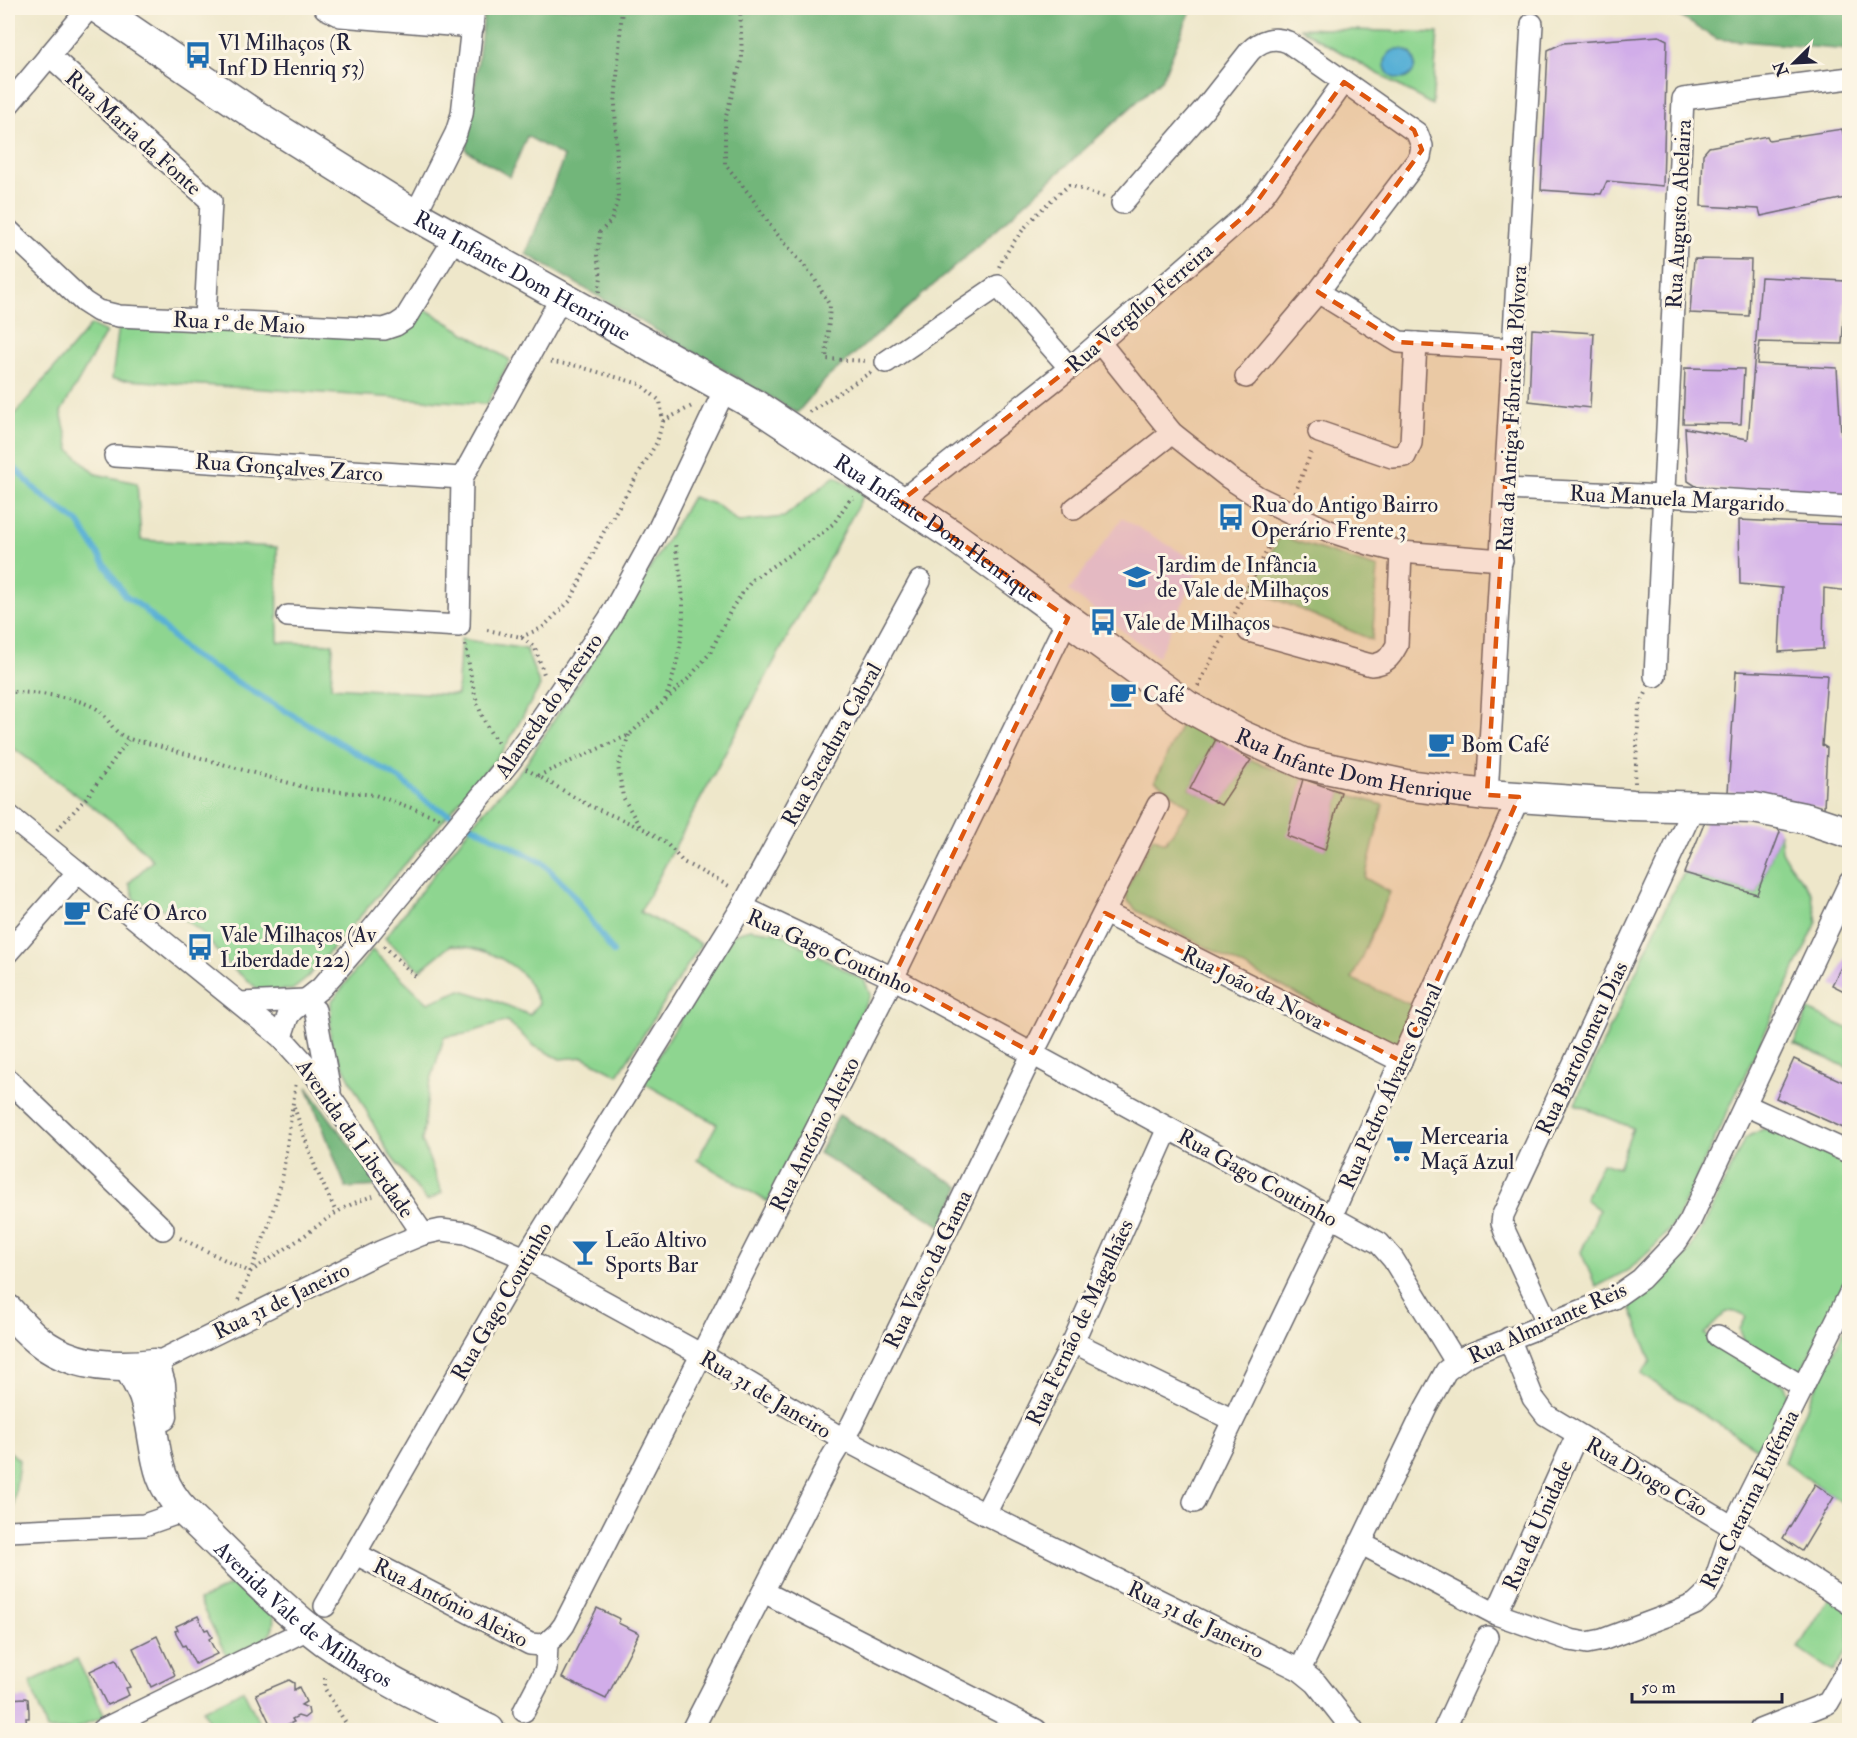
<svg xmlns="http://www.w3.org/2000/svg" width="1857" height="1738" viewBox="0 0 1857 1738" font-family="'IM FELL Double Pica',serif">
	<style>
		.built { fill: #e7d2ef }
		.green { fill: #8ed590; stroke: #587c66; stroke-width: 1.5 }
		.forest { fill: #72b67a; stroke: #4a6c5a; stroke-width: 1.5 }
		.water { fill: #59b0d6; stroke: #3e6988; stroke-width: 1.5 }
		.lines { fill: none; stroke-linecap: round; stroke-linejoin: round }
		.stream { stroke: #59b0d6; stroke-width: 6 }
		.building { fill: #d1ade9 }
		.street-casing { stroke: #69676d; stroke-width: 24 }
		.secondary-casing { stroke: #69676d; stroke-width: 33 }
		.path { stroke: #69676d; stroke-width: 4; stroke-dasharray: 1.5 4.5; stroke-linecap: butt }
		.street { stroke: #fff; stroke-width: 21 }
		.secondary { stroke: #fff; stroke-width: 30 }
		.marked { fill: #de560e; fill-opacity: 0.2; stroke: #de560e; stroke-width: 4.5; stroke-dasharray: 12 8; stroke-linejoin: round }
		.labels { text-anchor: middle; stroke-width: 6; stroke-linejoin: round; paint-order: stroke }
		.poi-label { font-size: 22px; fill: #22223b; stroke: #fcf5e5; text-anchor: start }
		.street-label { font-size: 22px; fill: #22223b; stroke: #fcf5e5 }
	</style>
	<rect width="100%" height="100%" fill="#fcf5e5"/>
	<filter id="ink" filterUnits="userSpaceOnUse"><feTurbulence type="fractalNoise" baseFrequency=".0167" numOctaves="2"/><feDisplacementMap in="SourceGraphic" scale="12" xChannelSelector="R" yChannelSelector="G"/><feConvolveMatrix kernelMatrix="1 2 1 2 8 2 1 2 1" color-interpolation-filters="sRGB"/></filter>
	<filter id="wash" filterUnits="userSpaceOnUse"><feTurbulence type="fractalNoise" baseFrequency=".008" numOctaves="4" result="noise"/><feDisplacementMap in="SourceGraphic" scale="24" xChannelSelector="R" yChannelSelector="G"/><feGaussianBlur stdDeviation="1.35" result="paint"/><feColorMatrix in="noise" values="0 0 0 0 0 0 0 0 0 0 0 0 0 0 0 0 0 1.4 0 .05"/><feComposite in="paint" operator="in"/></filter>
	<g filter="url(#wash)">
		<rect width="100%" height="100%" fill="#eee7ca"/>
		<!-- built -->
		<polygon class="built" points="1122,518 1201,564 1158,657 1069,591"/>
		<!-- green -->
		<g class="green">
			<polygon points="1299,28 1438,33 1432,105"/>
			<polygon points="425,309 510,360 487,404 112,379 119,325 405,331"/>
			<polygon points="91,325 106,332 61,412 70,450 96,474 137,483 141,540 277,547 278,642 333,644 331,687 457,695 461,639 526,649 540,686 503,751 305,980 292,990 259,990 229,965 200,931 175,913 135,900 129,883 153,860 117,825 8,744 8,422"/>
			<path d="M835 476 864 494 640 912 701 944 618 1075 584 1057 560 1059 534 1046 507 1021 465 1034 444 1037 429 1087 422 1141 442 1193 427 1201 389 1154 330 1041 331 1002 372 950 428 1003 461 990 491 999 530 1015 539 1003C534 994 529 981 522 974 502 955 478 947 451 945L420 970 385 938 476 820 526 764 644 579 692 497 717 505 738 522 784 517Z"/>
			<polygon points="1280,536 1378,568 1372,640 1252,589"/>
			<polygon points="1182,722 1216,739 1190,789 1221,804 1251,760 1303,779 1288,836 1325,849 1341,792 1383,805 1365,878 1390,892 1352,979 1416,1007 1396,1046 1137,911 1127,900 1126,890 1153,837 1165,843 1190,807 1155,781"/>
			<polygon points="1780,832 1782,851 1789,864 1811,892 1817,922 1675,1223 1654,1247 1630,1269 1596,1287 1581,1252 1599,1210 1585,1199 1602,1163 1618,1168 1633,1128 1575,1104 1675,887 1684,873 1757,894"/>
			<polygon points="750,929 779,933 865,981 870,995 768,1202 697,1160 717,1124 642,1082 733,934"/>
			<polygon points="1808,1010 1849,1029 1849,1068 1794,1044"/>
			<polygon points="1763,1129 1774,1130 1849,1163 1849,1274 1802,1369 1794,1372 1742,1340 1740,1329 1746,1317 1735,1312 1727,1311 1704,1334 1785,1385 1789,1398 1759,1450 1641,1374 1651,1361 1630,1306 1688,1253 1710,1213 1745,1138"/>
			<polygon points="1849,1320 1850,1501 1847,1506 1784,1462 1795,1431"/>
			<polygon points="8,1450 19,1460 12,1519 8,1519"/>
			<path d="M242 1580 273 1613C275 1623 273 1632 265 1639L227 1657 199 1600Z"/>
			<polygon points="1829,1598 1849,1610 1849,1648 1833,1672 1798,1648"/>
			<polygon points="77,1659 105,1716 74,1730 47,1730 30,1682"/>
			<polygon points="243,1690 263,1730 213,1730 203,1710"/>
		</g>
		<!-- forest -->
		<g class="forest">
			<polygon points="485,8 1192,8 1162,79 969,254 826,379 797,413 526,254 564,157 527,136 510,177 466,150"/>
			<polygon points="1666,8 1849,8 1849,50 1717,39"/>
			<polygon points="307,1087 379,1186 346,1188"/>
			<polygon points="839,1115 960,1187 943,1227 819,1153"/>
		</g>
		<!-- water -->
		<circle class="water" cx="1400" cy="64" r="15"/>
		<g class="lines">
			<!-- stream -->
			<polyline class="stream" points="8,461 39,493 78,522 125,596 142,607 190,654 400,779 428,803 543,863 572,893 613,952"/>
		</g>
		<g id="blocks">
			<!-- building -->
			<g class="building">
				<polygon points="1659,36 1667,40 1663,186 1607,181 1601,194 1541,190 1548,50 1563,43"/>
				<polygon points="1842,129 1850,160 1850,197 1761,216 1759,209 1701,206 1703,154 1709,147 1767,136 1769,140"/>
				<polygon points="1694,259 1751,260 1749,316 1690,313"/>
				<polygon points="1761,277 1846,281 1842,344 1760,342 1757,364 1837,368 1841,433 1850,433 1850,499 1699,488 1688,481 1685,428 1748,439"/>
				<polygon points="1532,329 1594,333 1590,408 1529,401"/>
				<polygon points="1685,368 1744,369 1741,424 1683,423"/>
				<polygon points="1739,520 1850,525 1850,591 1824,588 1823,649 1779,652 1782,588 1740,584"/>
				<polygon points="1736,671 1827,675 1822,745 1827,748 1824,808 1728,792"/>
				<polygon points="1216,739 1251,760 1221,805 1190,789"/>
				<polygon points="1303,779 1341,792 1325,850 1287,836"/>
				<polygon points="1706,819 1775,825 1780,832 1757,894 1684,873"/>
				<polygon points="1850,949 1850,994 1832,985"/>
				<polygon points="1794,1059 1850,1085 1850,1131 1776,1098"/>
				<polygon points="1815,1484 1834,1497 1802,1551 1783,1538"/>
				<polygon points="597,1608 620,1619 618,1623 639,1633 606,1699 562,1678"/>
				<polygon points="198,1616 205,1630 208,1629 212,1637 209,1639 217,1654 195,1664 185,1645 183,1646 175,1631 178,1630 176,1626"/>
				<polygon points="157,1636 175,1675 151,1687 133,1648"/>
				<polygon points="116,1659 130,1687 126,1688 129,1695 107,1705 90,1671"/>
				<polygon points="289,1680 294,1683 294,1690 299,1687 306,1702 301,1705 308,1708 309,1714 304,1718 298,1716 292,1719 294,1722 273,1730 256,1694"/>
				<polygon points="25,1698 28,1699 29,1712 29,1718 26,1718 27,1730 8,1730 8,1699"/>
			</g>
		</g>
	</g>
	<g filter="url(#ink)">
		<use href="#blocks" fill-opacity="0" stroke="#69676d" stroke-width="1.5"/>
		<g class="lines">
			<defs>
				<g id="street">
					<polyline points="325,8 341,16 473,27"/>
					<polyline points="49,55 211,201 205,319"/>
					<polyline points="8,105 89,8"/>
					<path d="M1122 203 1205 108 1250 51C1261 40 1274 36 1288 42L1417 133 1422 146 1420 157 1318 292 1246 377"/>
					<polyline points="415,215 456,133 462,114 474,8"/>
					<polyline points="8,230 84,302 98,311 119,316 384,329 396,325 405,319 455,238"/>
					<polyline points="1318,292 1399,342 1513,349"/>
					<polyline points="1100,343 1172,433 1229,478 1258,497 1329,531 1369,544 1401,552 1502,560"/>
					<polyline points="886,362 998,286 1070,368"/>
					<polyline points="1319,432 1392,457 1405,456 1411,443 1416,343"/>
					<polyline points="115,456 462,478"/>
					<polyline points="1505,489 1664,496 1850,507"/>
					<polyline points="901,501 1070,368 1250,211 1264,194 1344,82"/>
					<polyline points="1074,509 1172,433"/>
					<polyline points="288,616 459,626 462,478 561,298"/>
					<path d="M1249 631 1371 665C1385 664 1390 658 1397 645L1401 552"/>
					<polyline points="1655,676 1683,99 1850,78"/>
					<polyline points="1487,795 1532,24"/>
					<polyline points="8,815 281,1037 316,1076 423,1234"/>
					<polyline points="742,907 893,978 1379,1243 1393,1259 1456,1362"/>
					<polyline points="1105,913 1401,1061"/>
					<polyline points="8,952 78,872"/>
					<polyline points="240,1003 304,1000"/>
					<polyline points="315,1010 330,1091"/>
					<polyline points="281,1037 288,1016 293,1010 321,988 370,932 511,760 541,719 609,619 659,528 725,389"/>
					<polyline points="8,1080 163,1229"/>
					<polyline points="1745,1105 1850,1153"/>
					<polyline points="1548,1324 1505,1232 1502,1223 1503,1215 1694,806"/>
					<polyline points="1718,1336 1803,1387"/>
					<polyline points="1509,1338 1533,1398 1546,1415 1733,1527 1850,1604"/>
					<polyline points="1073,1342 1233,1420"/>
					<polyline points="154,1364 382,1251 423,1234 441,1230 466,1233 525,1258 702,1355 843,1439 985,1514 1300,1670 1316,1683 1353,1730"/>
					<polyline points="1194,1502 1331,1217 1519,797"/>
					<polyline points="985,1514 1073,1342 1168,1128"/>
					<polyline points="8,1531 144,1525 184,1511"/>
					<polyline points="1360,1543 1496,1614 1570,1640 1587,1643 1602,1640 1677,1612 1695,1604 1708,1592 1715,1580 1733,1527 1850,1293"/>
					<polyline points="356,1554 530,1644 541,1645 547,1643"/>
					<polyline points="764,1592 1036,1730"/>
					<polyline points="325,1606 525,1258 742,907 920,581"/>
					<polyline points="1496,1614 1577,1435"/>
					<polyline points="1300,1670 1426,1407 1446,1371 1466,1356 1614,1298 1641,1279 1677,1241 1690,1221 1850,882"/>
					<polyline points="524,1711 546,1669 547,1643 558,1633 564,1625 893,978 1068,618"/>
					<polyline points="102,1730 310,1628"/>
					<polyline points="692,1730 832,1457 852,1424 1033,1053 1158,805"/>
					<polyline points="1444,1730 1487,1637"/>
					<polyline points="1760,1730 1828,1703 1850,1665"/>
				</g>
				<g id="secondary">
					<path id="s1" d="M98 8 255 115 415 215 755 405 952 535 1187 706 1240 735 1303 763 1405 785 1487 795 1633 805 1754 808 1808 819 1850 833"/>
					<path d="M8 1310C17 1320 27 1331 38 1340 71 1367 114 1369 154 1364L160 1384 162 1416"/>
					<path id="s2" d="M129 1367C134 1376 140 1386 144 1396 159 1440 149 1475 184 1511 230 1554 274 1603 325 1641 376 1677 433 1703 489 1730"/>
				</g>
			</defs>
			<!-- street casing -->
			<use href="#street" class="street-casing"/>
			<!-- secondary casing -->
			<use href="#secondary" class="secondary-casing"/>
			<!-- path -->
			<g class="path">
				<polyline points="740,8 742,58 725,120 725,164 750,195 772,228 813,276 830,306 826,359 869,361"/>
				<path d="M999 267C1014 235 1042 207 1069 185L1104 197"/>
				<polyline points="599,292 601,277 597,255 600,232 611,221 618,199 615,104 622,8"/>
				<polyline points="809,412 871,372"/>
				<polyline points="663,421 694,405"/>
				<polyline points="1295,493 1312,450"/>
				<polyline points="1232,619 1279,527"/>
				<polyline points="487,630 521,637 535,648 545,677"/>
				<polyline points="521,637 542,628 571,600 602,535 657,442 663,421 660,401 640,384 577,366 547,361"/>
				<path d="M466 645C471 679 476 717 499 744"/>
				<polyline points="1198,686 1229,626"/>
				<path d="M8 692C32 692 80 696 100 711 103 714 106 718 109 722 118 736 128 740 144 742L311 789 375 795 440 818"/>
				<path d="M665 700C678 666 686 627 682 590 681 574 677 558 675 543"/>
				<polyline points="629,735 618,766 623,797 640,827"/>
				<polyline points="526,769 588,805 646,830 667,844 683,862 731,887"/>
				<polyline points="538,776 629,735 689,678 710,653 733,606 753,579 822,533 834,523 850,499 854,498"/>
				<polyline points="1635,783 1639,707 1646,693"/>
				<polyline points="57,830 88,796 128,740"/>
				<polyline points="384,946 416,977"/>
				<polyline points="294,1107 316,1169 336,1212"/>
				<path d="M180 1238 250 1272C267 1261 284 1250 301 1238 329 1218 339 1207 373 1196"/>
				<polyline points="239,1300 268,1227 282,1180 296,1082"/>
				<polyline points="325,1678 325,1689 350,1730"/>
			</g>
			<!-- street -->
			<use href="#street" class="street"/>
			<!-- secondary -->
			<use href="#secondary" class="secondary"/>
		</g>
	</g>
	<!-- marked area -->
	<path class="marked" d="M1344 82 1414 130 1422 150 1318 292 1399 342 1513 349 1487 795 1519 797 1401 1061 1105 913 1033 1053 893 978 1068 618 901 501 1070 368 1250 211Z"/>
	<!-- icons -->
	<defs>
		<symbol id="bus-bare" viewBox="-9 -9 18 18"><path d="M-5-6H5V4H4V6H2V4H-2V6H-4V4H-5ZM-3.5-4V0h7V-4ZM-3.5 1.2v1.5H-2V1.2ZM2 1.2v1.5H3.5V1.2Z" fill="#1f6fb2" stroke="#fcf5e5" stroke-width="2.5" paint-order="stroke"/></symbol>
		<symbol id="school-bare" viewBox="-9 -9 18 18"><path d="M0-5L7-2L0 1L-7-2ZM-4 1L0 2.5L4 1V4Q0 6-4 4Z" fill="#1f6fb2" stroke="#fcf5e5" stroke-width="2.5" paint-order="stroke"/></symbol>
		<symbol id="cafe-bare" viewBox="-9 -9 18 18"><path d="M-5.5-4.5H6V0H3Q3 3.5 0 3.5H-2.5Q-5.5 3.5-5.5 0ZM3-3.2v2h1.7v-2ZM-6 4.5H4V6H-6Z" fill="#1f6fb2" stroke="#fcf5e5" stroke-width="2.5" paint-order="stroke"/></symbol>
		<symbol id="supermarket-bare" viewBox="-9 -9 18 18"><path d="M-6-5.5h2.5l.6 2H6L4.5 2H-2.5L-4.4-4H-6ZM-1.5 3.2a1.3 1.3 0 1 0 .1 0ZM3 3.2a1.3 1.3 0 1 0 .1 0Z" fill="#1f6fb2" stroke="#fcf5e5" stroke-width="2.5" paint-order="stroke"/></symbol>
		<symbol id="bar-bare" viewBox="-9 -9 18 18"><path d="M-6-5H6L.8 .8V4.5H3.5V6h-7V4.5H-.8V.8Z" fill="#1f6fb2" stroke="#fcf5e5" stroke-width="2.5" paint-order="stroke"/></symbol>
	</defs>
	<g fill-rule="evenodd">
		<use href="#bus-bare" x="179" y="36" width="38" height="38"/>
		<use href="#bus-bare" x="1212" y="498" width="38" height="38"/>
		<use href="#school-bare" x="1118" y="558" width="38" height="38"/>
		<use href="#bus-bare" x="1084" y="603" width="38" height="38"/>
		<use href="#cafe-bare" x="1104" y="675" width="38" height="38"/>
		<use href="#cafe-bare" x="1422" y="725" width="38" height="38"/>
		<use href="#cafe-bare" x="58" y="893" width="38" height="38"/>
		<use href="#bus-bare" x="181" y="928" width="38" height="38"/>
		<use href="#supermarket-bare" x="1381" y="1130" width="38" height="38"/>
		<use href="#bar-bare" x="566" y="1233" width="38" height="38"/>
	</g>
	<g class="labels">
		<!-- poi labels -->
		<g class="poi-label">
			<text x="218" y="50">Vl Milhaços (R<tspan x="218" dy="25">Inf D Henriq 53)</tspan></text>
			<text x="1251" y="512">Rua do Antigo Bairro<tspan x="1251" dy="25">Operário Frente 3</tspan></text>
			<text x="1157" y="572">Jardim de Infância<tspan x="1157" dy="25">de Vale de Milhaços</tspan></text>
			<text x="1123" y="630">Vale de Milhaços</text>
			<text x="1143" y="702">Café</text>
			<text x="1461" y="752">Bom Café</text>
			<text x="97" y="920">Café O Arco</text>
			<text x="220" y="942">Vale Milhaços (Av<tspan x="220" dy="25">Liberdade 122)</tspan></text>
			<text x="1420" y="1144">Mercearia<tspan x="1420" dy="25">Maçã Azul</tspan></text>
			<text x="605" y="1247">Leão Altivo<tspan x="605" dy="25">Sports Bar</tspan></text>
		</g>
		<!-- street labels -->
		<g class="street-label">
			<text transform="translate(134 132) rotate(42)" y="8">Rua Maria da Fonte</text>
			<text transform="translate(1678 214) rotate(-87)" y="8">Rua Augusto Abelaira</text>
			<text dy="8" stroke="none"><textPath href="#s1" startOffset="502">Rua Infante Dom Henrique</textPath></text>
			<text transform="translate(1139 307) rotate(-41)" y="8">Rua Vergílio Ferreira</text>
			<text transform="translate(239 322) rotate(3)" y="8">Rua 1º de Maio</text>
			<text transform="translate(1511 409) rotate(-87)" y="8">Rua da Antiga Fábrica da Pólvora</text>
			<text transform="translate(289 467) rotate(4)" y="8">Rua Gonçalves Zarco</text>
			<text transform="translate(1677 498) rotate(3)" y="8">Rua Manuela Margarido</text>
			<text dy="8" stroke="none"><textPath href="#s1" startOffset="988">Rua Infante Dom Henrique</textPath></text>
			<text transform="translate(548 705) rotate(-55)" y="8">Alameda do Areeiro</text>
			<text transform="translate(831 744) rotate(-61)" y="8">Rua Sacadura Cabral</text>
			<text dy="8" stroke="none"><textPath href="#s1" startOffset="1474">Rua Infante Dom Henrique</textPath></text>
			<text transform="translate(830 951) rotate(24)" y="8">Rua Gago Coutinho</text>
			<text transform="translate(1253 987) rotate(27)" y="8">Rua João da Nova</text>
			<text transform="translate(1581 1048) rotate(-65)" y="8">Rua Bartolomeu Dias</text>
			<text transform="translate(1390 1086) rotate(-66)" y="8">Rua Pedro Álvares Cabral</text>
			<text transform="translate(814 1134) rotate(-63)" y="8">Rua António Aleixo</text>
			<text transform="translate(356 1138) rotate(55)" y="8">Avenida da Liberdade</text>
			<text transform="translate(1258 1177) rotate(29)" y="8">Rua Gago Coutinho</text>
			<text transform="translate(927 1269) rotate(-64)" y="8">Rua Vasco da Gama</text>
			<text transform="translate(281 1300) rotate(-26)" y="8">Rua 31 de Janeiro</text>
			<text transform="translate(501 1301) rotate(-60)" y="8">Rua Gago Coutinho</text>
			<text transform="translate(1079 1322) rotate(-65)" y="8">Rua Fernão de Magalhães</text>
			<text transform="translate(1547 1322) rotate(-24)" y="8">Rua Almirante Reis</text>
			<text transform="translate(766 1394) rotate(31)" y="8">Rua 31 de Janeiro</text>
			<text transform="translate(1647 1476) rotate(30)" y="8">Rua Diogo Cão</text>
			<text transform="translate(1749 1499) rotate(-64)" y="8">Rua Catarina Eufémia</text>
			<text transform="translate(1537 1525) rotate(-66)" y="8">Rua da Unidade</text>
			<text transform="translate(451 1602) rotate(27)" y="8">Rua António Aleixo</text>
			<text dy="8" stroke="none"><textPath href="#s2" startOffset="315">Avenida Vale de Milhaços</textPath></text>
			<text transform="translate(1196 1619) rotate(26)" y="8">Rua 31 de Janeiro</text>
		</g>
	</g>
	<!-- margin -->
	<rect width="1857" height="1738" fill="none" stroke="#fcf5e5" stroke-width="30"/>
	<!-- north arrow -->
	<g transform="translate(1794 63) rotate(246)" stroke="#fcf5e5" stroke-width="4.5" paint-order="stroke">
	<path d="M0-4.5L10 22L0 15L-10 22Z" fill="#22223b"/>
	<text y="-9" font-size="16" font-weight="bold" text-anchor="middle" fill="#22223b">N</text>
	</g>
	<!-- scale -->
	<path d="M1632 1693v9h150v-9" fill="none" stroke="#22223b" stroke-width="3"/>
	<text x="1641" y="1693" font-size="18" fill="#22223b" stroke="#fcf5e5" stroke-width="4.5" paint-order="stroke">50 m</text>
</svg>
